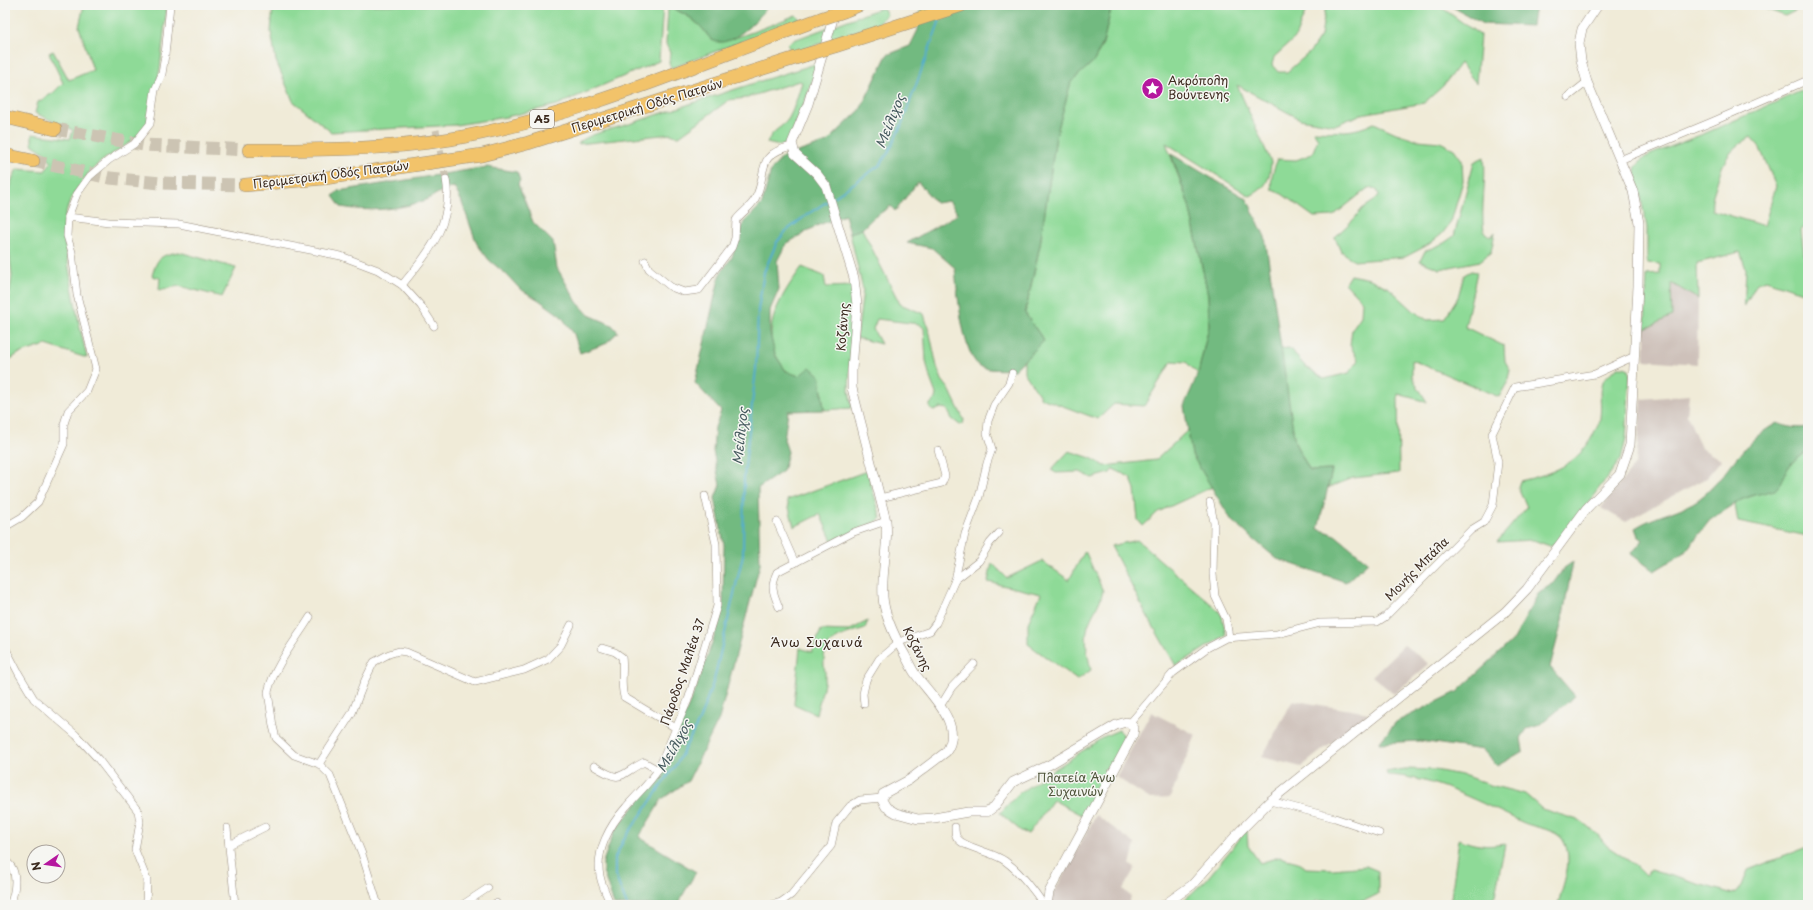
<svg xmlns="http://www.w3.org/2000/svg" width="1813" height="910" viewBox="0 0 1813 910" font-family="'Playpen Sans',sans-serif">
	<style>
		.industrial { fill: #cec1ba }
		.green { fill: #8eda97; stroke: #64825a; fill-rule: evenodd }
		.forest { fill: #72ba80; stroke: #56724f }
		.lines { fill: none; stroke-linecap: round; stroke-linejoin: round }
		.stream { stroke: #52add0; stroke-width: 2 }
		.minor-tunnel { stroke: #ccc4b3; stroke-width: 7; stroke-dasharray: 7 3.5; stroke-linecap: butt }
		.motorway-tunnel { stroke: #ccc4b3; stroke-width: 13; stroke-dasharray: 13 6; stroke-linecap: butt }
		.minor-casing { stroke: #968a7b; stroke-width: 8 }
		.tertiary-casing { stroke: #968a7b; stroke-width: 10 }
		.motorway-casing { stroke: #968a7b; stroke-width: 14 }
		.minor { stroke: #fff; stroke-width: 7 }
		.tertiary { stroke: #fff; stroke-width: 9 }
		.motorway { stroke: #f2c36a; stroke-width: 13 }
		.motorway-bridge-casing { stroke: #968a7b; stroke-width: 14; stroke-linecap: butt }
		.motorway-bridge { stroke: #f2c36a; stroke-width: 13 }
		.labels { text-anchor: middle; stroke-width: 3; stroke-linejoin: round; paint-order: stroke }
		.shield { fill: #f6f6f2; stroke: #73675e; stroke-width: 1 }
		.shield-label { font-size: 11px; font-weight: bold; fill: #3b2a1e }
		.poi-label { font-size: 12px; fill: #3b2a1e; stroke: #f6f6f2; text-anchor: start }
		.street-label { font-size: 12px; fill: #3b2a1e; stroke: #f6f6f2 }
		.park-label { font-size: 12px; fill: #50563c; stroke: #f6f6f2 }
		.water-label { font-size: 13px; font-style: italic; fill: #43585c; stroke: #f6f6f2 }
		.neighbourhood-label { font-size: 13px; letter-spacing: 1px; fill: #3b2a1e; stroke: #f6f6f2 }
	</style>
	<rect width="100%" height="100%" fill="#f6f6f2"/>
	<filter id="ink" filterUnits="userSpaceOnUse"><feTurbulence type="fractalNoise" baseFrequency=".025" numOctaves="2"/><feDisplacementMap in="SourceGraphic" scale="8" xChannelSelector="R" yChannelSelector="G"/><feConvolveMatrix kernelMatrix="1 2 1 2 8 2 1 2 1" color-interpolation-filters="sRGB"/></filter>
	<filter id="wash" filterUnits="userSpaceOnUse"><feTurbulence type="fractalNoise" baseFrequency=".012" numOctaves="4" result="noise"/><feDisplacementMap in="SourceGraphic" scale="16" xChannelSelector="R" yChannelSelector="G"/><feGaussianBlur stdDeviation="0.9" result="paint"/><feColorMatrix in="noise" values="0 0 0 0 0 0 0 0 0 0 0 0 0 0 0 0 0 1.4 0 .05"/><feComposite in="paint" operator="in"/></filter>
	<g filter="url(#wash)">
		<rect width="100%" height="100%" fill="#f0ebd8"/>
		<!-- industrial -->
		<g class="industrial">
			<polygon points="1671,283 1698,299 1697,364 1645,360 1645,329 1672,316"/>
			<polygon points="1689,395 1687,415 1701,448 1721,460 1706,478 1626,522 1601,508 1636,463 1642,399"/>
			<polygon points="1404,645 1429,664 1394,694 1372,676"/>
			<polygon points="1293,700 1308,703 1369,713 1301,767 1262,757"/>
			<polygon points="1151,712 1196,735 1170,798 1150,799 1116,777"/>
			<polygon points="1096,815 1135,844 1130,865 1135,868 1123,889 1131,897 1128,905 1051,905 1051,898"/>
		</g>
		<!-- green -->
		<g class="green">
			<path d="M84 5H167L160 69 148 122C133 148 109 151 91 171 78 186 66 203 64 222 62 235 66 249 68 262 73 294 79 326 87 358L46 345 18 354 5 363V326L12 276 5 215 7 195 12 180 17 169 45 171 51 162 45 153 32 144V134L70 139 73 130 35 113 38 102 53 93 63 83 49 53 53 51 69 80 93 70 79 27Z"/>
			<polygon points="273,5 663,5 659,61 557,105 506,117 456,125 331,132 293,101 276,61 271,32"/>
			<path d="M1112 5H1308L1295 38 1274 57 1272 65 1278 72H1287L1310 52 1321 36 1326 5H1438L1480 35 1476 83 1460 63 1443 86 1424 103 1362 114 1335 125 1300 119 1237 85 1271 162C1270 180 1266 188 1250 196L1166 143 1189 205 1208 295 1209 326 1198 374 1186 362 1172 361 1144 406 1114 404 1098 419 1041 398 1024 372V360L1044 341 1025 313 1040 245 1056 136 1071 81 1094 61 1103 43Z"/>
			<polygon points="1755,5 1807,5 1785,16"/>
			<path d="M668 8C682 11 692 18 702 28 705 31 708 37 712 40 722 47 782 20 796 15L800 19 672 68 669 64 670 53 666 44Z"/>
			<polygon points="881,8 884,9 887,15 877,24 792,53 790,52 788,44 791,41"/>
			<path d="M812 65H816L811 86 788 143C780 147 775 145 767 143 773 128 782 129 789 118 795 107 798 94 802 82L799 81 746 98 729 100 678 137 671 134 578 144C584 135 616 128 626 125 688 105 749 84 812 65Z"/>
			<path d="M1808 88V225L1801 230 1804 254 1808 260V294L1766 280 1757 283 1744 307 1746 269 1740 252 1697 263 1698 299 1671 283 1672 316 1645 329 1647 275 1660 274V264L1647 263V228L1635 168 1644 158 1652 154 1708 132ZM1751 137 1759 146 1776 186 1764 226 1712 210C1711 201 1713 194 1716 186 1723 161 1728 150 1751 137Z"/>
			<path d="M1374 123 1396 133 1418 140 1440 142 1454 149 1462 160 1463 181 1451 222 1442 234 1428 245 1405 257 1354 261 1340 250 1335 237 1355 218 1362 209 1374 201 1379 195 1377 190 1368 188 1333 216 1314 217 1282 194 1272 190C1270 178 1273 170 1278 159L1296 160 1312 154 1318 139 1313 131C1335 132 1355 133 1374 123Z"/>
			<path d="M1484 157C1487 182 1480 207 1484 232L1491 237 1495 232 1491 252 1480 261 1440 269 1420 261 1425 251 1444 243 1454 236 1474 162Z"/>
			<polygon points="862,229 900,304 924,314 930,334 937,367 942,380 949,389 964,420 963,424 960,425 952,419 947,409 941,408 934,411 930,409 930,404 935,399 936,394 930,378 926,361 924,328 919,324 877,319 873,329 881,344 857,338 863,290 850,233"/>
			<path d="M179 252 236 268 222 297 179 286 159 290 160 278 152 276C157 258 160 255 179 252Z"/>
			<path d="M802 267 824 276 826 287 854 286 849 391 852 408 824 410 820 376C810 376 796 378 787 371 784 369 782 365 780 362 757 330 783 293 802 267Z"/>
			<polygon points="1471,271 1477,272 1465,327 1504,346 1505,361 1510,370 1507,383 1499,397 1412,360 1412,377 1427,402 1398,394 1399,473 1353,478 1328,488 1332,470 1310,471 1295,443 1280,349 1289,348 1304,365 1324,379 1349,373 1358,360 1350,345 1352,329 1361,316 1362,301 1345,283 1350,275 1370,279 1389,288 1415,312 1427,320 1444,319 1458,297 1464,275"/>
			<path d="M1618 367H1624L1629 369 1630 374 1626 439 1621 459 1560 540 1550 546 1533 540 1497 542 1527 507 1518 487 1520 481C1551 474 1578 465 1593 435 1595 430 1600 424 1600 418 1603 391 1592 386 1618 367Z"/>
			<polygon points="1188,430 1192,455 1212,487 1158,512 1143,526 1138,520 1135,489 1130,477 1113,469 1110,473 1092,478 1080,472 1056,473 1051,470 1069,451 1091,458 1105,466 1156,460"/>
			<polygon points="1808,451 1808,536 1738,522 1735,505 1740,500 1758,494 1786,471 1790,464"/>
			<polygon points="867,471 881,518 876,522 832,541 820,514 794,527 787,500"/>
			<polygon points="1137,540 1218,610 1222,616 1226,635 1176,666 1144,610 1111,546"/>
			<path d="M1085 551 1103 591C1100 604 1092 614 1088 626 1084 641 1088 656 1091 670L1077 680 1028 644V623L1041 594 988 582 992 563 1007 578 1042 561 1069 580Z"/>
			<path d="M868 621 865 628C848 634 825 637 824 659 823 666 826 672 825 678 823 690 819 703 816 714L794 704 800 648 812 652 821 630 848 631Z"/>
			<polygon points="1119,730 1123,734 1124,742 1085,817 1053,800 1028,834 1021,831 1000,813 1019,793 1105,736"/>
			<path d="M1405 769 1435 770 1466 776 1490 785 1525 794 1542 809 1581 821 1597 834 1607 846 1635 865 1645 875 1651 870 1733 894 1742 886 1748 870 1808 847V905H1558C1562 885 1575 860 1563 840 1556 829 1536 828 1524 823 1481 803 1435 777 1387 775L1386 772Z"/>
			<polygon points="1247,830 1248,846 1260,863 1279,857 1298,862 1306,868 1333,869 1366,866 1378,871 1378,894 1364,901 1316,901 1314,905 1179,905 1206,880"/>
			<path d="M1459 839C1475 846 1487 847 1505 844L1493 905H1450Z"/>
		</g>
		<!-- forest -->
		<g class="forest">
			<path d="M663 5H769C760 17 730 51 712 40 709 38 706 32 702 28 691 16 679 10 663 6Z"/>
			<path d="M921 5H1112L1103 43 1094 61 1071 82 1056 136 1040 245 1025 313 1044 341 1014 370C1005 369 988 371 980 366 962 355 957 288 955 268L932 248 907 243 958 214 949 201 936 203 918 182 895 211 891 206 873 218 862 229 850 233 845 215 816 226 786 244 777 261 779 289 770 310V333L775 355 786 371 799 376 810 367 820 376 824 410 788 411 784 440 788 452 783 471 758 488 760 564 719 719 688 781 662 799 639 837 696 872 677 905H614L603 871V862L609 845 615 830 657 779 697 686 720 620 723 602 724 545 715 498 720 485 713 451 715 427 721 411 695 383 720 274 732 257 744 222 762 204 771 170 783 157 827 142 860 110 887 55 910 46 918 30Z"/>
			<polygon points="1449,5 1535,5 1532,26 1483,24"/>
			<polygon points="1171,154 1247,199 1265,237 1295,443 1310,471 1332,470 1318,529 1335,535 1368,562 1346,582 1277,559 1232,521 1192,455 1184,406 1198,374 1209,326 1208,295 1189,205"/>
			<path d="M487 167 517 172 520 180 518 184 533 222 553 242 557 268 577 302 589 315 612 325 618 332 605 344 580 353 574 334 561 316 539 300 520 289 507 275 489 260 477 244 461 200 454 187C439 190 436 196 423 201 397 210 368 212 341 207L333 196 338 191Z"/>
			<path d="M1777 423C1787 427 1797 429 1808 427V451L1790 464 1781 483 1775 490 1751 496 1741 500 1710 520 1684 553 1654 571 1631 554 1643 540 1638 536 1635 528C1655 515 1683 511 1699 499 1718 485 1730 464 1746 447 1755 437 1766 429 1777 423Z"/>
			<polygon points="1573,562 1561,625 1550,667 1575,696 1540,725 1527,729 1521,738 1523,751 1497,766 1483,750 1420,741 1379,743 1396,722 1457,692 1514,639 1538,594 1554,582 1564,568"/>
		</g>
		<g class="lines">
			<!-- stream -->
			<g class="stream">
				<polyline points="833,198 880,165 888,153 901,126 941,17"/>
				<polyline points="627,905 615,875 615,858 623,841 677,763 699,721 714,680 743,555 744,476 756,369 758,310 764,272 777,242 786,231 808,214 828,201"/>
			</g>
		</g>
	</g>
	<g filter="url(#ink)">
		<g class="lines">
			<!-- minor-tunnel -->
			<polyline class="minor-tunnel" points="436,130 446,179"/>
			<!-- motorway-tunnel -->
			<g class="motorway-tunnel">
				<polyline points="55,129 144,145 249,150"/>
				<polyline points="33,161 110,178 160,183 245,185"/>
			</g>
			<defs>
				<g id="minor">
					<polyline points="1568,97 1587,82"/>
					<polyline points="1620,160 1714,121 1808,80"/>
					<polyline points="68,217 109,222 179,224 341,256 378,270 402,285 421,306 434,326"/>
					<path d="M645 261 649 269 671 287 684 292 699 290 732 247 735 238 736 220C742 212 750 208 755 199 769 173 753 155 792 146"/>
					<path d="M402 285C428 253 454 224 446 179"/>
					<polyline points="880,498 942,483 945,476 938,450"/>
					<polyline points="1210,502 1214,523 1213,574 1215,596 1226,619 1229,637"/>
					<polyline points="777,522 795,563"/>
					<polyline points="5,527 22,517 38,502 64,444 64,424 68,411 87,391 96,369 77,295 72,252 67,236 68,217 77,194 90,176 109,160 134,144 150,124 155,90 162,74 165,55 170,5"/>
					<polyline points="955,580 979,561 990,543 999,533"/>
					<path d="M779 607C773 592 770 587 777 572L854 532 886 521"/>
					<path d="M310 617C296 640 274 666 268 692L273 726 276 738 294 755 319 764 330 775 362 854 378 905"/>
					<polyline points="5,647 19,674 34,699 76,735 98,759 138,811 140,822 135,850 147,880 146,905"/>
					<path d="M602 648 615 652 622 657C624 671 620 683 624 697L676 728"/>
					<polyline points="864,704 863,694 866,680 879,659 899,642 930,631 936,623 955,580 965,534 979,497 987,463 992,449 987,433 988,421 994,405 1009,383 1012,373"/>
					<polyline points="941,705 952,687 974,664"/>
					<polyline points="1130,723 1173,673 1207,648 1226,638 1277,634 1320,623 1377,622 1385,617 1471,530 1484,522 1493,505 1498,462 1492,434 1515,387 1595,374 1635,356"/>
					<polyline points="319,764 352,713 365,680 374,662 389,654 399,651 406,652 475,682 524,670 548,659 561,645 571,625"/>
					<path d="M594 766C624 784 616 776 644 762L658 770"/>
					<polyline points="1270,801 1335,818 1379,833"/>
					<path d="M955 827C955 832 955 836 958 839 965 848 993 852 1005 861 1020 872 1034 890 1044 905"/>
					<polyline points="227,828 235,905"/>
					<polyline points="229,845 265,827"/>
					<path d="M5 861C20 869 15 892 10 905"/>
					<polyline points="496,903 496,905"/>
					<polyline points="462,905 488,888"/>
					<path d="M611 905C607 896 602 886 600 876 595 851 610 825 626 807 637 794 649 784 658 770L688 700 717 606 716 544 705 496"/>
					<polyline points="771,905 781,902 791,895 831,846 836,823 850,806 860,800 882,798"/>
				</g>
				<g id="tertiary">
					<path d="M837 5 808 104 792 143 795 154 817 174 826 186 854 278 857 305 852 370V388L886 521C889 546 881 571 883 597 884 615 897 641 906 657 909 663 912 670 916 675 930 695 965 725 946 752L909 780 883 794 882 800 886 807 896 813 918 819 934 818 968 812H987L994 807 1013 782 1049 765 1116 725 1126 722 1130 723 1134 728 1133 735 1049 892 1047 905"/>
					<polyline points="1164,905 1192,885 1240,831 1270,801 1505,612 1527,589 1586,509 1620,474 1630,445 1638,286 1639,223 1633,191 1587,82 1581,61 1579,43 1582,29 1598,5"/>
				</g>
				<g id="motorway">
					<polyline points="844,11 859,5"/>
					<polyline points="835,46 962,5"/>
					<polyline points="5,117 55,129"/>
					<path d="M249 150C316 150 385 150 451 139 580 117 698 63 820 19"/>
					<polyline points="5,155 33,161"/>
					<polyline points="245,185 325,178 482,155 528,143 805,55"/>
				</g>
			</defs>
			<!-- minor casing -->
			<use href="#minor" class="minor-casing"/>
			<!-- tertiary casing -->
			<use href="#tertiary" class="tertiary-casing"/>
			<!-- motorway casing -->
			<use href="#motorway" class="motorway-casing"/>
			<!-- minor -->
			<use href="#minor" class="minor"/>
			<!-- tertiary -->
			<use href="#tertiary" class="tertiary"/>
			<!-- motorway -->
			<use href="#motorway" class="motorway"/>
			<defs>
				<g id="motorway-bridge">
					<polyline points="820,19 844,11"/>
					<polyline points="805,55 835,46"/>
				</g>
			</defs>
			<!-- motorway-bridge casing -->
			<use href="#motorway-bridge" class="motorway-bridge-casing"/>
			<!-- motorway-bridge -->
			<use href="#motorway-bridge" class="motorway-bridge"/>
		</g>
	</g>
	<!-- icons -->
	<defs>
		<symbol id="sight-disc" viewBox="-11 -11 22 22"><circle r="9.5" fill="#b5179e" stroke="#f6f6f2"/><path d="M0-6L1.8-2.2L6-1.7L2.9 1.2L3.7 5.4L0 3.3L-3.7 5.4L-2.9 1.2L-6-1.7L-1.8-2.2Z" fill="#fff"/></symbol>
	</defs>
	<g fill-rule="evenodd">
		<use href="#sight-disc" x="1140" y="76" width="25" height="25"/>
	</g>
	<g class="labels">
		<!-- shield labels -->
		<rect class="shield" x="530" y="110" width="24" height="18" rx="3"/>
		<g class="shield-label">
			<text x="542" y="123">Α5</text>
		</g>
		<!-- poi labels -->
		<g class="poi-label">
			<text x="1168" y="85">Ακρόπολη<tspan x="1168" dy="14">Βούντενης</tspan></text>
		</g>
		<!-- street labels -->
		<g class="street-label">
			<text transform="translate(647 106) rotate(-17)" y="4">Περιμετρική Οδός Πατρών</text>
			<text transform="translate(331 175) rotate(-7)" y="4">Περιμετρική Οδός Πατρών</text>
			<text transform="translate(843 327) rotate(-86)" y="4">Κοζάνης</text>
			<text transform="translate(1417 569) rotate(-45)" y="4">Μονής Μπάλα</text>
			<text transform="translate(917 649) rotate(63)" y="4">Κοζάνης</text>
			<text transform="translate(683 672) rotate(-71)" y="4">Πάροδος Μαλέα 37</text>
		</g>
		<!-- park labels -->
		<g class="park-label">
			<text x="1076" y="782">Πλατεία Άνω<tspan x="1076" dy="14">Συχαινών</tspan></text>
		</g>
		<!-- water labels -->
		<g class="water-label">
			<text transform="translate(890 121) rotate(-68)" y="5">Μείλιχος</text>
			<text transform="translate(740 436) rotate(-84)" y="5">Μείλιχος</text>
			<text transform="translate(674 746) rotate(-61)" y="5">Μείλιχος</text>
		</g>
		<!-- neighbourhood labels -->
		<g class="neighbourhood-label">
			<text x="817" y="647">Άνω Συχαινά</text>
		</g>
	</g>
	<!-- margin -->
	<rect width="1813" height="910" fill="none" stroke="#f6f6f2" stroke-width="20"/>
	<!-- north arrow -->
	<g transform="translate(46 864) rotate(257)"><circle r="19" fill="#f6f6f2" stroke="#aba49d"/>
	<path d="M0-3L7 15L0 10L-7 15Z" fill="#b5179e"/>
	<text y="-6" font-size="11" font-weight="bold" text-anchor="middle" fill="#3b2a1e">N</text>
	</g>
</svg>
